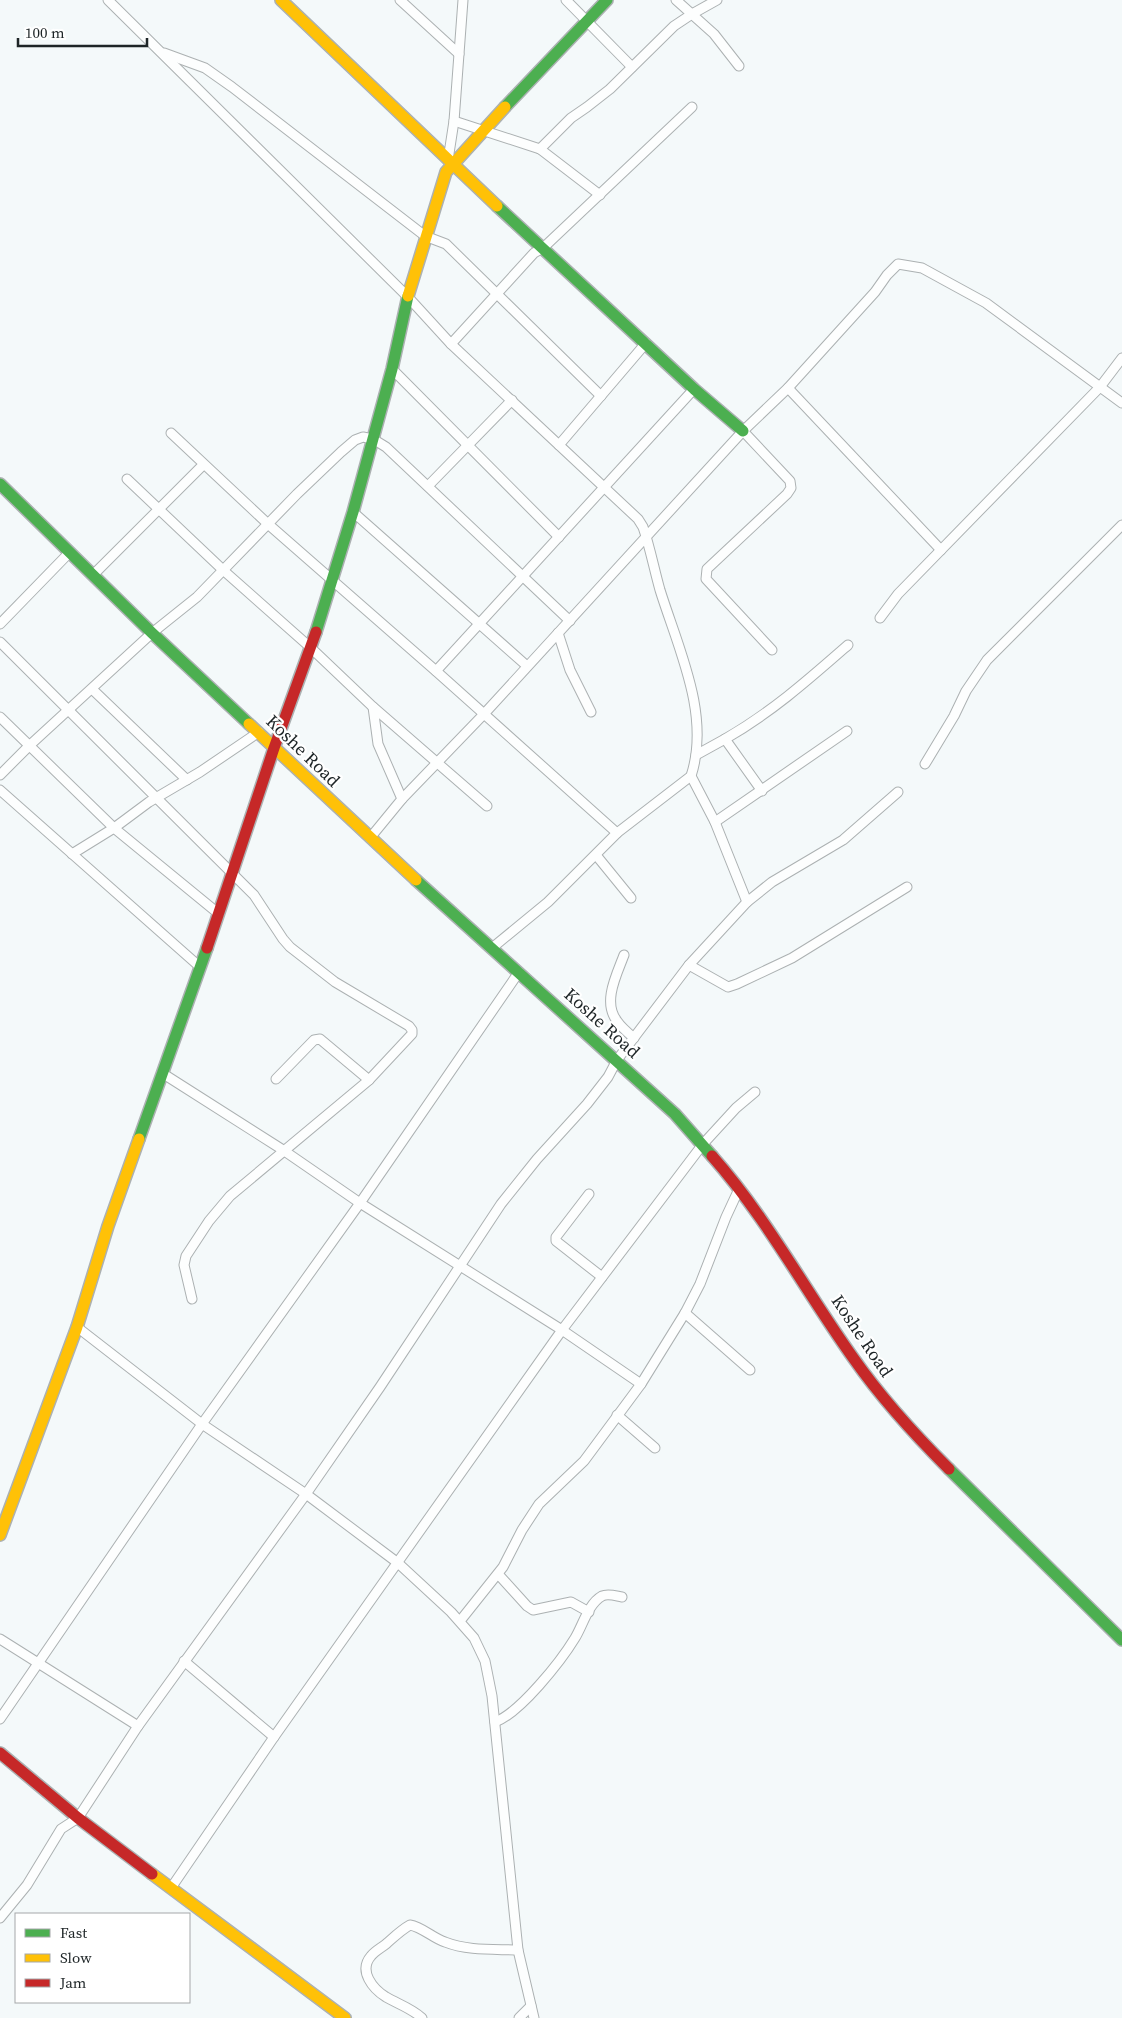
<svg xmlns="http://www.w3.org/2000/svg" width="1122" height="2018" viewBox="0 0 1122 2018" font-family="'Source Serif 4',serif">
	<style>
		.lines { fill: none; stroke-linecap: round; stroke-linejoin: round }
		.street-casing { stroke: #acb1b2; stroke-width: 11 }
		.fast-casing { stroke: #acb1b2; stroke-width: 14 }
		.slow-casing { stroke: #acb1b2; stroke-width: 14 }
		.jam-casing { stroke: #acb1b2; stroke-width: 14 }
		.street { stroke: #fdfefe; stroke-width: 9 }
		.fast { stroke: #4caf50; stroke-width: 11 }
		.slow { stroke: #ffc107; stroke-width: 11 }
		.jam { stroke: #c62828; stroke-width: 11 }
		.labels { text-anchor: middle; stroke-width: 4.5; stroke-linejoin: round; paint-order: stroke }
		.street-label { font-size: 18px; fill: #1e2527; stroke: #fff }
	</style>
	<rect width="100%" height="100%" fill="#f4f9fa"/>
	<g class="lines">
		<defs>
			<g id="street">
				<path d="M108 0 408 297 451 344 638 519 643 527C650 547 654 569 660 590 678 648 711 715 691 776L617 833 548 902 492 948"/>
				<polyline points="400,0 459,54"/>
				<polyline points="566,0 632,67"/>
				<polyline points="676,0 714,34 739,66"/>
				<polyline points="164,53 205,68 232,87 425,236 446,244 601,396"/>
				<polyline points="454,121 540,149 600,195"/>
				<polyline points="540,149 571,118 587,107 610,89 674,26 692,14 717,0"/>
				<polyline points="448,160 454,121 463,0"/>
				<polyline points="451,344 534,253 543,248 692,107"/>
				<polyline points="392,369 559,537"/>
				<polyline points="788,388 941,550"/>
				<polyline points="743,431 790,481 791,488 787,494 707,569 706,579 772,650"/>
				<polyline points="171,433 268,524 436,671 617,833"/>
				<polyline points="559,445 646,343"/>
				<polyline points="127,479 223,570 311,648 373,707 487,806"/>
				<polyline points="428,486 512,400"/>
				<polyline points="353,512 527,666"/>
				<polyline points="93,575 203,465"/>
				<polyline points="880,618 898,594 1100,387 1122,358"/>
				<polyline points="0,624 69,553"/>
				<polyline points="558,633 570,670 591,712"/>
				<polyline points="0,642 254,895 283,939 290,947 335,982 409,1026 412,1030 412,1034 369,1080 230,1196 209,1221 186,1256 184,1265 192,1299"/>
				<polyline points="436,671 694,389"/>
				<polyline points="92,689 187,780"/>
				<polyline points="0,717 114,828 219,914"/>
				<polyline points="696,755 725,739"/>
				<polyline points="925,764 954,716 966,691 987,660 1122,525"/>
				<polyline points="0,775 30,745 152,633 197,597 297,494 341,452 355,440 363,437 373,439 386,447 570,621"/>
				<polyline points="691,776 715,822 747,902"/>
				<polyline points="0,790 200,967"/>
				<path d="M762 791 725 739C772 712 808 680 848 645"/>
				<polyline points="402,799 484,714 743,431 788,388 875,292 887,275 898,264 922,268 986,303 1122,403"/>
				<polyline points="715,822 847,731"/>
				<polyline points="370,838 402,799 378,744 373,707"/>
				<polyline points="72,854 114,828 149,802 200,772 259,732"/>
				<polyline points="596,855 631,898"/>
				<path d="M624 955C617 974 602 1002 617 1021 621 1027 628 1033 634 1038"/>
				<polyline points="689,965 728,987 737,984 792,958 907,887"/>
				<polyline points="162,1073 283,1150 360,1203 562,1330 641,1384"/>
				<polyline points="276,1079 314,1040 320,1039 369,1080"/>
				<polyline points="589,1194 556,1237 556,1241 602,1277"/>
				<polyline points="685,1313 750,1370"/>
				<polyline points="77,1327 202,1424 306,1494 398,1563 451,1612 474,1638 485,1661 492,1696 518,1950 534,2018"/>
				<polyline points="617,1415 655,1448"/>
				<polyline points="498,1574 527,1606 533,1610 571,1602 589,1612"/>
				<polyline points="460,1621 503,1567 522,1530 539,1504 584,1461 641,1384 685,1313 700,1284 726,1217 739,1189"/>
				<polyline points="0,1639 138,1726"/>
				<polyline points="184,1661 274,1737"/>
				<polyline points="0,1719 202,1424 360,1203 519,972"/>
				<path d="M495 1722C520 1713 561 1661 575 1638 583 1625 588 1604 602 1596 608 1593 616 1596 622 1597"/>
				<polyline points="171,1888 274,1737 562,1330 703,1144 736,1108 755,1092"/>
				<polyline points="0,1918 27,1885 61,1829 78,1818 138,1726 306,1494 380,1387 501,1204 537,1159 587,1104 608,1077 617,1060 689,965 747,902 772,882 843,840 898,792"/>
				<path d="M422 2018C411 2008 398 2004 386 1997 373 1989 358 1971 371 1956 375 1951 381 1948 386 1944 394 1937 401 1930 410 1925 422 1927 433 1938 445 1942 468 1951 493 1949 518 1950"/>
				<polyline points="519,2018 531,2006"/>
			</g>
			<g id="fast">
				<polyline points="505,107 607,0"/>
				<polyline points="497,206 694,389 743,431"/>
				<polyline points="0,484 152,633 249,724"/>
				<polyline points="316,632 353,512 392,369 408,296"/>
				<polyline points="416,880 675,1114 712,1156"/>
				<polyline points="139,1139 207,948"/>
				<polyline points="949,1469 1122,1640"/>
			</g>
			<g id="slow">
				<polyline points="281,0 497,206"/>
				<polyline points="408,296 446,172 505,107"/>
				<polyline points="249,724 416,880"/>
				<polyline points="0,1535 77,1327 108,1226 139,1139"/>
				<polyline points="152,1874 345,2018"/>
			</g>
			<g id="jam">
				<polyline points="207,948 274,748 316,632"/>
				<path d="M712 1156C767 1218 806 1292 854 1359 882 1399 915 1435 949 1469"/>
				<polyline points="0,1753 78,1818 152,1874"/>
			</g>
		</defs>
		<!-- street casing -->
		<use href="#street" class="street-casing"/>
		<!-- fast casing -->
		<use href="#fast" class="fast-casing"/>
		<!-- slow casing -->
		<use href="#slow" class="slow-casing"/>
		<!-- jam casing -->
		<use href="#jam" class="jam-casing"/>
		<!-- street -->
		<use href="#street" class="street"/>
		<!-- fast -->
		<use href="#fast" class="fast"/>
		<!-- slow -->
		<use href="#slow" class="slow"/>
		<!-- jam -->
		<use href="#jam" class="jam"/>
	</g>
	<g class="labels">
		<!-- street labels -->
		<g class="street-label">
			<text transform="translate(303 751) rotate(44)" y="6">Koshe Road</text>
			<text transform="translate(602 1023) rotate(42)" y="6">Koshe Road</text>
			<text transform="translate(862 1336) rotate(56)" y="6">Koshe Road</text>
		</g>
	</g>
	<!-- legend -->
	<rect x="15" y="1913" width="175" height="90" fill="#ffffff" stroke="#a5a8a9"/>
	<rect x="25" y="1929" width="25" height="8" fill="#4caf50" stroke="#a5a8a9"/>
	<text x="60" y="1938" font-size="15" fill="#1e2527">Fast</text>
	<rect x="25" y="1954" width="25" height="8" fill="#ffc107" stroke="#a5a8a9"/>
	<text x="60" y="1963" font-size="15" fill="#1e2527">Slow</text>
	<rect x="25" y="1979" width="25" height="8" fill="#c62828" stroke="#a5a8a9"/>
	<text x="60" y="1988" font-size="15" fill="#1e2527">Jam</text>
	<!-- scale -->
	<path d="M18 38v8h129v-8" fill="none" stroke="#1e2527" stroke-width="2.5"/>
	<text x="25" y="38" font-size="15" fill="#1e2527" stroke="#ffffff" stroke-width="4" paint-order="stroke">100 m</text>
</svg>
